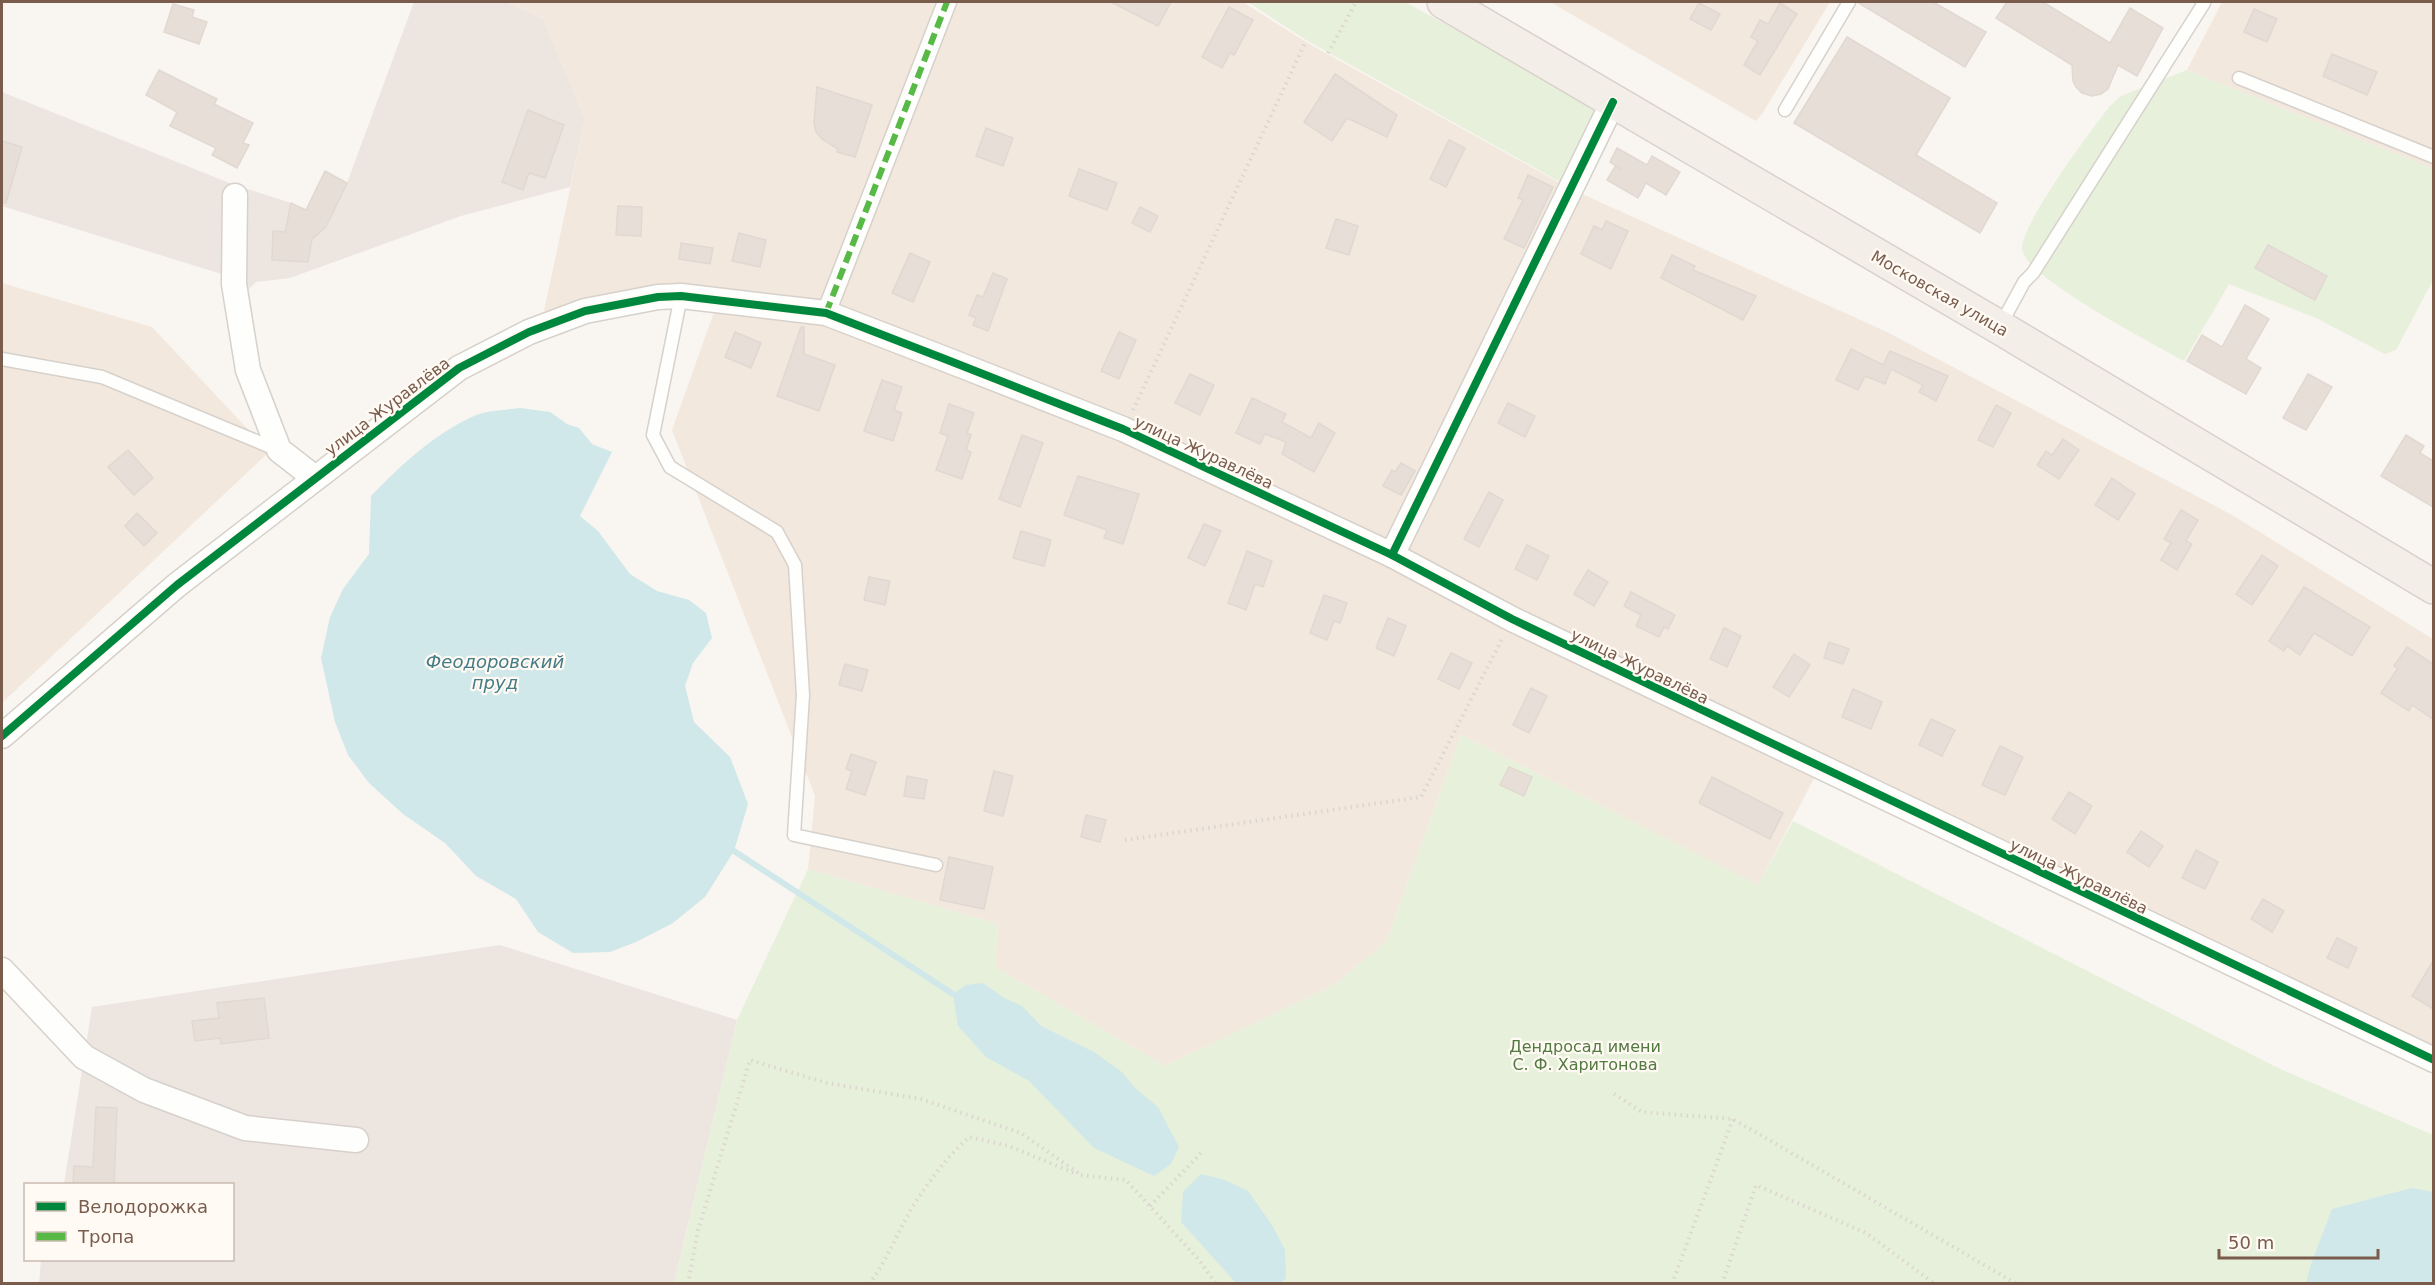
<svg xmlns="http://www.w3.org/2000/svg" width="2435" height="1285" viewBox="0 0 2435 1285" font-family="'DejaVu Sans',sans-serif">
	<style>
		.residential { fill: #f2e8de }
		.industrial { fill: #ede5e0 }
		.green { fill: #e7f0db }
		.water { fill: #d0e8ea }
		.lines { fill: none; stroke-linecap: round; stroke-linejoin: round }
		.stream { stroke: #d0e8ea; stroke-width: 6 }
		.building { fill: #e6ded7; stroke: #e2d8d2; stroke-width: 1.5 }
		.service-casing { stroke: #d7d1cb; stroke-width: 15 }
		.pedestrian-casing { stroke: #d7d1cb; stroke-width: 21 }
		.minor-casing { stroke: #d7d1cb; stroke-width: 27 }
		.primary-casing { stroke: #dad1cc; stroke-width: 36 }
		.path { stroke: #dcd5d0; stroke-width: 4; stroke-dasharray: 1.5 4.5; stroke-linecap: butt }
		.service { stroke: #fefefd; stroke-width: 12 }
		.pedestrian { stroke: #fefefd; stroke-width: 18 }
		.minor { stroke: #fefefd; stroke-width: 24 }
		.primary { stroke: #f3eee8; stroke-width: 33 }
		.quiet { stroke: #58b947; stroke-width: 6; stroke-dasharray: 12 6; stroke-linecap: butt }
		.cycleway-casing { stroke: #fffaf3; stroke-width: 11 }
		.cycleway { stroke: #00873e; stroke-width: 8 }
		.labels { text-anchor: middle; stroke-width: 4.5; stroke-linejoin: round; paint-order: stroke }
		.street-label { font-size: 16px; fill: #7a5c4d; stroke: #fffaf3 }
		.park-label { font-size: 16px; fill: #537a41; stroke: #fffaf3 }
		.water-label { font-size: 18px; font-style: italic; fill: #437c86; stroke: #fffaf3 }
	</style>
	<rect width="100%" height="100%" fill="#f9f5f0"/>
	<!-- residential -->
	<g class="residential">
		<polygon points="506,2 1243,2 1306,42 1569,188 1887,332 2232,515 2433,639 2433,1053 1821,765 1758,885 1461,735 1386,942 1334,985 1165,1066 995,967 998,924 808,869 815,796 672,430 719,298 657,295 544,311 585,119 543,19"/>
		<polygon points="1550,2 1830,2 1762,114 1756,121"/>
		<polygon points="2222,2 2433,2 2433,169 2187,70"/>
		<polygon points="2,283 152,327 269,452 2,703"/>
	</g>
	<!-- industrial -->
	<g class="industrial">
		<polygon points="414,2 506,2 543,19 585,119 570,187 461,216 290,278 256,282 228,310 228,276 2,206 2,92 232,184 291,203 285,232 273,231 272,259 308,262 312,239 327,227 347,183"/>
		<polygon points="500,945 737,1020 674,1283 39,1284 41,1260 232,1260 232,1184 64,1184 92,1007"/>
	</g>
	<!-- green -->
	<g class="green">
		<polygon points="1248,2 1405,2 1571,93 1599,115 1569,187 1306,40"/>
		<path d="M2187 70 2433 169V280L2396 350 2385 354 2316 318 2229 284 2184 361C2156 345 2023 276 2022 249 2020 226 2093 127 2110 106L2121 96Z"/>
		<polygon points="1461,735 1758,885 1793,821 2278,1068 2433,1135 2433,1283 674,1284 737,1020 808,869 998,924 995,967 1165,1066 1334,985 1386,942"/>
	</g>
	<!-- water -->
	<g class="water">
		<path d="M520 408 550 412 567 424 579 428 592 444 612 452 580 516 598 531 630 574 657 591 689 600 706 613 712 638 693 663 685 686 694 722 730 757 748 804 734 851 705 897 673 923 636 942 610 952 573 953 538 932 516 899 476 876 445 843 403 814 369 783 348 755 335 722 321 658 330 617 343 589 369 554 371 496C401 465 434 434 474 416 487 410 506 410 520 408Z"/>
		<polygon points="983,983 1004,998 1022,1006 1041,1026 1094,1052 1122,1072 1135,1088 1158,1107 1179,1147 1171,1164 1154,1176 1094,1148 1029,1081 986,1057 958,1026 953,994 966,985"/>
		<polygon points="1201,1174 1225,1180 1248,1191 1272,1225 1285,1250 1286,1278 1281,1283 1236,1283 1181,1222 1183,1192"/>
		<polygon points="2412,1188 2433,1192 2433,1283 2306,1283 2311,1264 2332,1209"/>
	</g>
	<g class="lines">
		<!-- stream -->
		<polyline class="stream" points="734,851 953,994"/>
	</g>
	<!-- building -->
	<g class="building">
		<polygon points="1111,2 1171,2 1158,26"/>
		<polygon points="1857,2 1933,2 1986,32 1965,67"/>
		<polygon points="2007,2 2043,2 2110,43 2130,8 2163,28 2137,76 2118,65 2108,89 2101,94 2092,96 2082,93 2076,87 2073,81 2072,65 1996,18"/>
		<polygon points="1699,3 1720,14 1711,30 1690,19"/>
		<polygon points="1780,3 1797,14 1760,75 1744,65 1758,41 1751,37 1760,20 1768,24"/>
		<polygon points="173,4 194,10 192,17 207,22 199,44 164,32"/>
		<polygon points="1229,7 1253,20 1234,55 1230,53 1222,68 1202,57"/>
		<polygon points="2254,9 2277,19 2267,42 2244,32"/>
		<polygon points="1847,37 1950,98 1916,155 1997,203 1980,233 1794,123"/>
		<polygon points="2332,54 2377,72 2367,95 2323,76"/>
		<polygon points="159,70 217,99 214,104 253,123 243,143 249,145 237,168 212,155 216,148 170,126 177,112 146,95"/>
		<polygon points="1335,74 1397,115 1387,137 1347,118 1332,141 1304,122"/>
		<polygon points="817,87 872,105 855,157 837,152 838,149 822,139 816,132 814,123"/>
		<polygon points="528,110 564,125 545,178 529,173 523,190 502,182"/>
		<polygon points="986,128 1013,138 1003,166 976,156"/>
		<polygon points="1449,140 1465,148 1446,187 1430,179"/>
		<polygon points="2,141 22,147 6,203 2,202"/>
		<polygon points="1617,148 1647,165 1652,156 1680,172 1666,195 1646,183 1638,198 1607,180 1616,165 1621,169 1610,162"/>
		<polygon points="1079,169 1117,183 1107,210 1069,196"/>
		<polygon points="325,171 347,183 326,227 312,239 308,262 272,260 273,231 285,232 291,203 306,210"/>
		<polygon points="1528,175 1553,187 1524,248 1504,239 1523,200 1518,198"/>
		<polygon points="618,206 642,207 641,236 616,235"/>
		<polygon points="1140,207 1158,216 1150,232 1132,223"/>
		<polygon points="1336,219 1358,226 1349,255 1326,248"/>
		<polygon points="1606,221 1628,231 1611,269 1581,254 1594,226 1602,230"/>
		<polygon points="739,233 766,240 760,267 732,261"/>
		<polygon points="681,243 713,248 710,264 679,259"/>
		<polygon points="2268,245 2327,276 2315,300 2255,268"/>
		<polygon points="910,253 930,262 913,302 892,293"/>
		<polygon points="1672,255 1695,266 1693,270 1756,296 1743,320 1661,278"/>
		<polygon points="993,273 1007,279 988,331 973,325 976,318 969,315 977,295 983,297"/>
		<polygon points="2245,305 2269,319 2246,359 2261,368 2246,394 2187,361 2202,335 2222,347"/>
		<polygon points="801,327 804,327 804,354 835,365 819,411 777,396"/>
		<polygon points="735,332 761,343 751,368 725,357"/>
		<polygon points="1119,332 1136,340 1119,379 1101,371"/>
		<polygon points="1851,349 1883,365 1890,351 1948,376 1936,401 1919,392 1923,385 1891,369 1885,384 1865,376 1858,390 1836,380"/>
		<polygon points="1190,374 1214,385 1200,415 1175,403"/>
		<polygon points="2308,374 2332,387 2306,430 2283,418"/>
		<polygon points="882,380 902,387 894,410 902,413 893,441 864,431"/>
		<polygon points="1252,398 1286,414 1282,422 1311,438 1319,423 1335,433 1314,472 1282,454 1286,442 1265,434 1260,444 1236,433"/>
		<polygon points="1508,403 1535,416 1525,437 1498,423"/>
		<polygon points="949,404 974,413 967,433 971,435 966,450 971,452 962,479 936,470 948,436 940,433"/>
		<polygon points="1996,405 2011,413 1993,447 1978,440"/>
		<polygon points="1022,435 1043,443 1020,507 999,499"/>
		<polygon points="2406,435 2424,446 2420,453 2433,461 2433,507 2381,476"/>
		<polygon points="2063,439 2079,450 2059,479 2037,465 2046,451 2052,455"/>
		<polygon points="128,450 153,478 134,495 108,467"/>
		<polygon points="1401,463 1415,471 1401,495 1383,486 1392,470 1395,472"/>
		<polygon points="1078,476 1139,494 1123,544 1104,538 1107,530 1064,515"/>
		<polygon points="2112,478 2135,494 2118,520 2095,505"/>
		<polygon points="1489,492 1503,500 1479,547 1464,539"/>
		<polygon points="2181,510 2198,520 2186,541 2192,544 2177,570 2161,560 2171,543 2164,539"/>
		<polygon points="137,513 157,533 144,546 125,526"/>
		<polygon points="1204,524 1221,531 1205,566 1188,558"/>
		<polygon points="1021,531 1051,540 1044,566 1013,558"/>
		<polygon points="1527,545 1549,556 1537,580 1515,569"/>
		<polygon points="1247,551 1272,561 1263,587 1255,584 1246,610 1228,603"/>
		<polygon points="2262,555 2278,566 2252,605 2236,594"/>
		<polygon points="1588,570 1608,582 1594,606 1574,594"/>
		<polygon points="869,577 890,581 885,605 864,600"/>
		<polygon points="2304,587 2370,627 2352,656 2314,633 2300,655 2287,646 2284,651 2269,641"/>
		<polygon points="1631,592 1675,615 1668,629 1664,627 1659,637 1636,626 1641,615 1624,606"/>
		<polygon points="1324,595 1347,603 1340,623 1334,621 1327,640 1310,633"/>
		<polygon points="1388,618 1406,626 1394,656 1376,648"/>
		<polygon points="1724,628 1741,636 1727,667 1710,659"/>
		<polygon points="1829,642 1849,649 1843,664 1824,658"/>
		<polygon points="2407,647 2433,664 2433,719 2412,705 2409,711 2381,693 2398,668 2394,666"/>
		<polygon points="1451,653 1472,663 1459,689 1438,679"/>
		<polygon points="1794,654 1810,665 1789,697 1773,687"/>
		<polygon points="845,664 868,670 862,691 839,685"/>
		<polygon points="1531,688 1547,696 1529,733 1513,725"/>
		<polygon points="1853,689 1882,702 1871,729 1842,717"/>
		<polygon points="1931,719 1955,730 1942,756 1919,745"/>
		<polygon points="2000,746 2023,757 2005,795 1982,785"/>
		<polygon points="851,754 876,762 865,795 846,789 852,771 846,769"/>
		<polygon points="1509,767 1532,777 1524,796 1500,785"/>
		<polygon points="994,771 1013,776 1003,816 984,811"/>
		<polygon points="907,776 927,780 924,799 904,796"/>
		<polygon points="1712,777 1783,813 1770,839 1699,803"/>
		<polygon points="2069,792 2092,806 2075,834 2052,819"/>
		<polygon points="1086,815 1106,820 1100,842 1081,837"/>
		<polygon points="2141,831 2163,846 2149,867 2127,852"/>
		<polygon points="2196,850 2218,862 2205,889 2182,878"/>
		<polygon points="949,857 993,867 984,909 940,900"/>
		<polygon points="2263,899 2284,911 2272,932 2251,919"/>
		<polygon points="2337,938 2357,948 2348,968 2327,958"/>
		<polygon points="2433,961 2433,1009 2412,996"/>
		<polygon points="264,998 269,1038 221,1044 220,1038 195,1041 192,1021 219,1018 217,1003"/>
		<polygon points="96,1107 117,1108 114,1185 73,1185 74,1166 93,1167"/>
	</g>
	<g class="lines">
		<defs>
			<g id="service">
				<polyline points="2239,78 2434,157"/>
				<polyline points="1785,110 1849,2"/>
				<polyline points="681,296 653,435 670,467 777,532 795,565 803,695 794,835 936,865"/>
				<polyline points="2000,326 2024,282 2033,273 2204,3 2202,2"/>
				<polyline points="2,359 102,377 278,450"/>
			</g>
			<polyline id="pedestrian" points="826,313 947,2"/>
			<g id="minor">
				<polyline points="235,196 234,284 248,370 279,450 315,478"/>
				<polyline points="1392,555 1613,102"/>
				<polyline points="2,736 177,585 459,368 529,332 585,311 658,297 681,296 826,313 950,361 1123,429 1392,555 1512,619 2434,1060"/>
				<polyline points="2,970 84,1057 144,1090 245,1128 356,1140"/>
			</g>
			<polyline id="primary" points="1444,2 1999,327 2434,587"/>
		</defs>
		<!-- service casing -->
		<use href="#service" class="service-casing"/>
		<!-- pedestrian casing -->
		<use href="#pedestrian" class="pedestrian-casing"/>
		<!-- minor casing -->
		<use href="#minor" class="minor-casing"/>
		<!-- primary casing -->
		<use href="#primary" class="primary-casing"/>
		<!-- path -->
		<g class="path">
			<polyline points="1328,53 1356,2"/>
			<polyline points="1133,410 1306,41"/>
			<polyline points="1125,840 1421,797 1502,639"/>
			<polyline points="1614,1094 1642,1112 1733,1119 2017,1284"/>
			<polyline points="1081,1175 1126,1180 1199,1260 1216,1284"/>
			<polyline points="1150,1206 1202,1152"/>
			<polyline points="688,1284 698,1230 750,1060 827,1083 921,1099 1021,1133 1081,1175"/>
			<path d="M869 1284C888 1259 897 1233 913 1206 929 1181 947 1157 969 1137L1009 1146 1074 1173"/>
			<polyline points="1672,1284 1733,1119"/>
			<polyline points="1722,1284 1756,1185 1866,1233 1935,1284"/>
		</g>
		<!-- service -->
		<use href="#service" class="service"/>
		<!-- pedestrian -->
		<use href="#pedestrian" class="pedestrian"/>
		<!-- minor -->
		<use href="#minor" class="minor"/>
		<!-- primary -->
		<use href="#primary" class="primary"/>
		<!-- quiet -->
		<polyline class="quiet" points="826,313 947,2"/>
		<defs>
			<g id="cycleway">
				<polyline points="1392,555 1613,102"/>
				<polyline points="2,736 177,585 459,368 529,332 585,311 658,297 681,296 826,313 950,361 1123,429 1392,555 1512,619 2434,1060"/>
			</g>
		</defs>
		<!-- cycleway casing -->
		<use href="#cycleway" class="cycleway-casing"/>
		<!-- cycleway -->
		<use href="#cycleway" class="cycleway"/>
	</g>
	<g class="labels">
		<!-- street labels -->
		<g class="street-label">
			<text transform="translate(1940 293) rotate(30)" y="6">Московская улица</text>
			<text transform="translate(387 406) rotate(-37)" y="6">улица Журавлёва</text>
			<text transform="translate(1204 452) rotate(25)" y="6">улица Журавлёва</text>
			<text transform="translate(1640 666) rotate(26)" y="6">улица Журавлёва</text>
			<text transform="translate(2079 876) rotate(26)" y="6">улица Журавлёва</text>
		</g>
		<!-- park labels -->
		<g class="park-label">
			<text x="1585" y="1052">Дендросад имени<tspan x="1585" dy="18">С. Ф. Харитонова</tspan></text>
		</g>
		<!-- water labels -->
		<g class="water-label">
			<text x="495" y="668">Феодоровский<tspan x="495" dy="21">пруд</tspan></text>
		</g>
	</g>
	<!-- border -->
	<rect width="2435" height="1285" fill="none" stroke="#7a5c4d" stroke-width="6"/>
	<!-- legend -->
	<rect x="24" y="1183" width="210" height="78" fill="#fffaf3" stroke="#cabbb1" stroke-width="1.5"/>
	<rect x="36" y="1202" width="30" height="9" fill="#00873e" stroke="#cabbb1" stroke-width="1.5"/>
	<text x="78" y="1213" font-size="18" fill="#7a5c4d">Велодорожка</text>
	<rect x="36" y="1232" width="30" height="9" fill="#58b947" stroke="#cabbb1" stroke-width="1.5"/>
	<text x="78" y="1243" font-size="18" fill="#7a5c4d">Тропа</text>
	<!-- scale -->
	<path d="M2219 1249v9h159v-9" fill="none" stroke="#7a5c4d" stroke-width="3"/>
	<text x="2228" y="1249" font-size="18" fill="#7a5c4d" stroke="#fffaf3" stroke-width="4.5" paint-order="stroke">50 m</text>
</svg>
